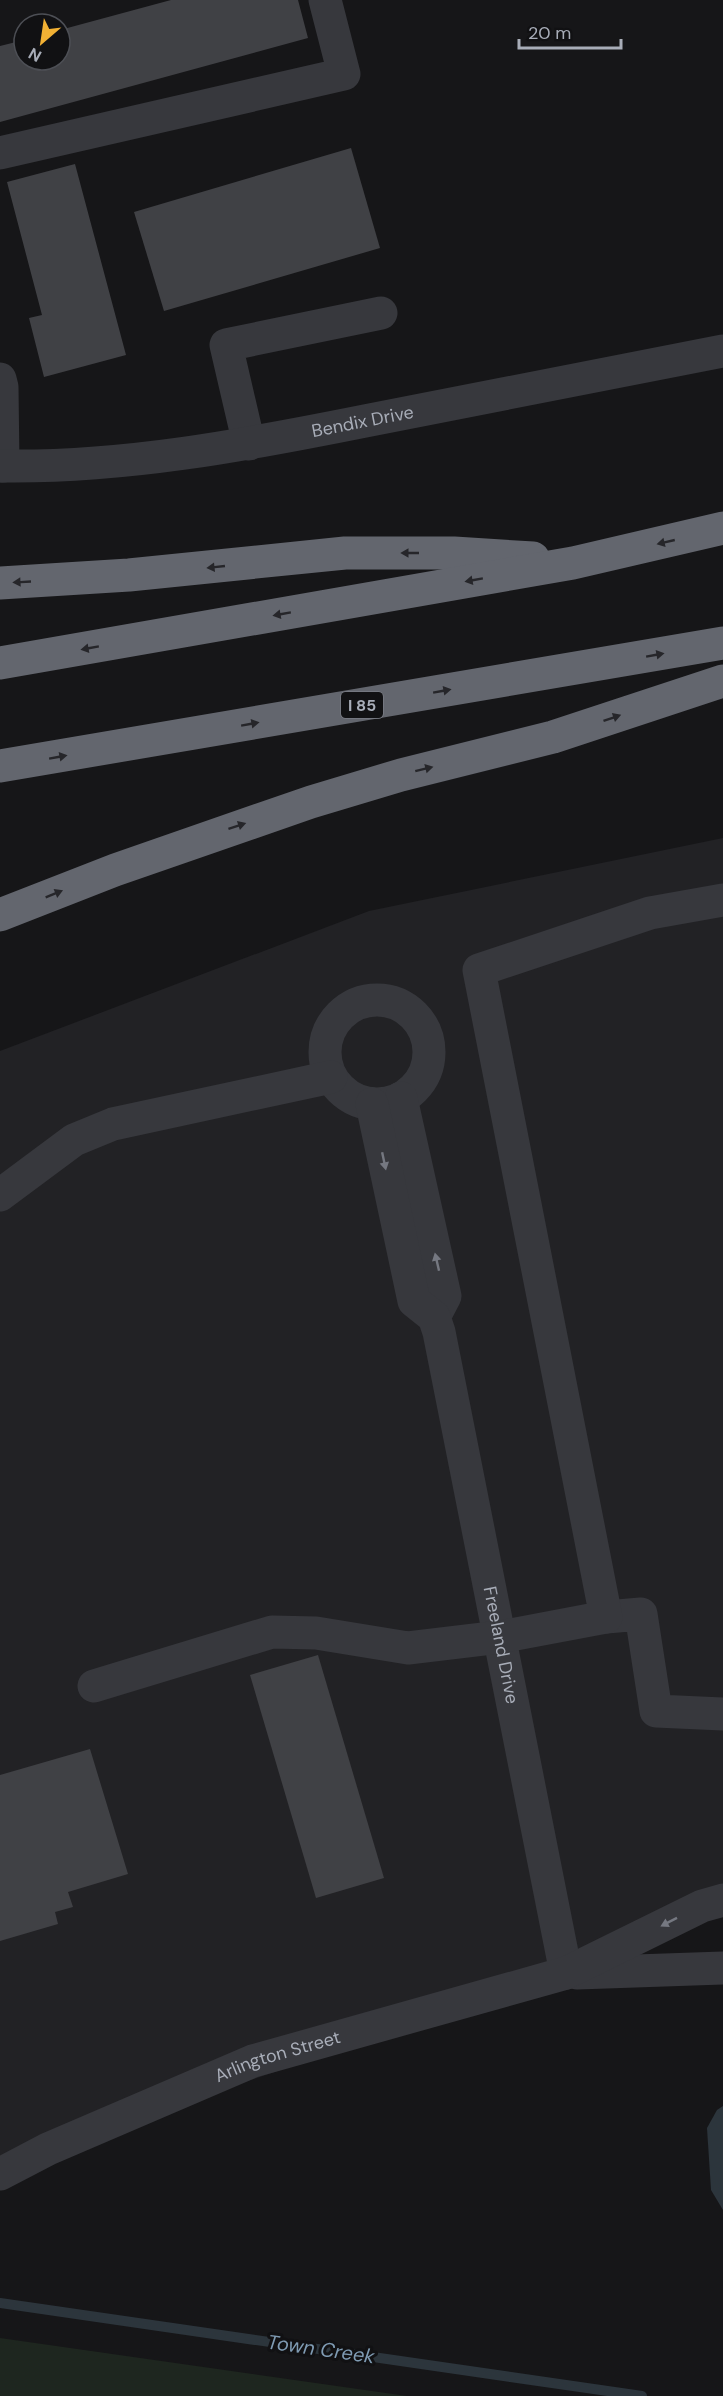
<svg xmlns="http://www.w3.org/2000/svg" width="723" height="2396" viewBox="0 0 723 2396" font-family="'DM Sans',sans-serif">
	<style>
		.built { fill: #222225 }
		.green { fill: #1e261f }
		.water { fill: #2c353c }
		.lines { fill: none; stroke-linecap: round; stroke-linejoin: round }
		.stream { stroke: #2c353c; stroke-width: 10 }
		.building { fill: #404145 }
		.minor { stroke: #37383d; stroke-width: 33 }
		.highway { stroke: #63666e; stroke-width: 33 }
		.oneway { fill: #26262a }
		.oneway2 { fill: #757881 }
		.labels { text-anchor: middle; stroke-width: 6; stroke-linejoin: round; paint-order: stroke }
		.shield { fill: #111113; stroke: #7b7e86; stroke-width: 1.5 }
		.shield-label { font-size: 16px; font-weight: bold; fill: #a8adb8 }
		.street-label { font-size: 18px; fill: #a8adb8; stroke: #111113 }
		.water-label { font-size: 20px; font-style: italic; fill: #7f9bb3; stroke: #111113 }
	</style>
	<rect width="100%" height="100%" fill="#161618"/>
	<!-- built -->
	<polygon class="built" points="723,838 723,1901 566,1973 48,2149 0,2174 0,1051 369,911"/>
	<!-- green -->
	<polygon class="green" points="0,2338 407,2396 0,2396"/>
	<!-- water -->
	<polygon class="water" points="723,2106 723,2210 711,2190 707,2128 717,2110"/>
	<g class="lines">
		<!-- stream -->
		<polyline class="stream" points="0,2303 642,2396"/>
	</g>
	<!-- building -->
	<g class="building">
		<polygon points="171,0 298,0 308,38 0,122 0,46 24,40 24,60 60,60 60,30"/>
		<polygon points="351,148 380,248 164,311 134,212"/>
		<polygon points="75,164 126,355 44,377 29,318 42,315 7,182"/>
		<polygon points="318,1655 384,1878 316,1898 250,1675"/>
		<polygon points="90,1749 128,1874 68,1892 73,1907 55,1912 58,1924 0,1941 0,1775"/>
	</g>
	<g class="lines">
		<!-- minor -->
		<g class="minor">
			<polyline points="0,153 344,74 325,0"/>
			<polyline points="0,379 2,387 3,466"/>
			<polyline points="249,444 226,345 381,313"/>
			<path id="s1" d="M0 466C124 468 245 445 365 421 485 398 604 374 723 351"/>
			<circle cx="377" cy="1052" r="52"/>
			<polyline points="401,1098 445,1296 434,1317"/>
			<path id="s2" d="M372 1104 414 1301 434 1317 439 1332 566 1973"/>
			<polyline points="0,1195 74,1140 113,1124 331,1077"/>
			<polyline points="606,1617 641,1614 656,1711 723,1714"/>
			<polyline points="94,1686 272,1632 316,1633 408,1648 500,1637 606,1617 479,970 650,913 723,900"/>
			<polyline points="577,1973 723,1968"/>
			<path id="s3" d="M0 2174 48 2149 253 2061 566 1973 702 1906 723 1900"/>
		</g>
		<!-- highway -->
		<g class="highway">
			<polyline points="0,583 129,575 345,553 454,553 533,558"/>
			<polyline points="0,663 573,563 723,528"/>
			<polyline points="0,766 723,643"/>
			<polyline points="0,915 115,870 311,802 401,775 553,737 723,681"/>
		</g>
	</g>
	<!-- one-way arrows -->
	<defs><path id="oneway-solid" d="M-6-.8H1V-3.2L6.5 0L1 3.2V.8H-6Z" transform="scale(1.5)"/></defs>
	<g class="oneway">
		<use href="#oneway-solid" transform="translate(666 542) rotate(167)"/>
		<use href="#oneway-solid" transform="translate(410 553) rotate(-180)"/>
		<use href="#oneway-solid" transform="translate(216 567) rotate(174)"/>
		<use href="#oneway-solid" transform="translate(474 580) rotate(170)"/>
		<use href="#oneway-solid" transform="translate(22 582) rotate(177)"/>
		<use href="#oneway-solid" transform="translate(282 614) rotate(170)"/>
		<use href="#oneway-solid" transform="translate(90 648) rotate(170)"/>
		<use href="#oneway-solid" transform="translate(655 655) rotate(-10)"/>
		<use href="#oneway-solid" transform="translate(442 691) rotate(-10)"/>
		<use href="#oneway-solid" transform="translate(612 718) rotate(-19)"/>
		<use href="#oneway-solid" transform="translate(250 724) rotate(-10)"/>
		<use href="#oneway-solid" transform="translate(58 757) rotate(-10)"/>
		<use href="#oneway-solid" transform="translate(424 769) rotate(-14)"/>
		<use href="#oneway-solid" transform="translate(237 826) rotate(-18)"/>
		<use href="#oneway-solid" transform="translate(54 894) rotate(-22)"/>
	</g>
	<g class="oneway2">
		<use href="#oneway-solid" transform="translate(384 1161) rotate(78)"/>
		<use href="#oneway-solid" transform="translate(437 1262) rotate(-103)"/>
		<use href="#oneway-solid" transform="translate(669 1922) rotate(153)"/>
	</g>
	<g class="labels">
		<!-- shield labels -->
		<rect class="shield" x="341" y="692" width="42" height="26" rx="4.5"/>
		<g class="shield-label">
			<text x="362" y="711">I 85</text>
		</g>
		<!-- street labels -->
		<g class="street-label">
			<text dy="6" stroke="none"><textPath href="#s1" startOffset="366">Bendix Drive</textPath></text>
			<text dy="6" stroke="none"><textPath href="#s2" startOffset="562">Freeland Drive</textPath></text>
			<text dy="6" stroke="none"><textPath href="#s3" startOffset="302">Arlington Street</textPath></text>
		</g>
		<!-- water labels -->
		<g class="water-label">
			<text transform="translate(321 2349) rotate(8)" y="7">Town Creek</text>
		</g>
	</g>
	<!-- north arrow -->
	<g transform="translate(42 42) rotate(209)"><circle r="28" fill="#111113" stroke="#4d4f55" stroke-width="1.5"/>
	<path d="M0-4.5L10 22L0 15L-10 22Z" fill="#f2b134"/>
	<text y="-9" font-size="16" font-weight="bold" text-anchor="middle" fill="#a8adb8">N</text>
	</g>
	<!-- scale -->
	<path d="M519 39v9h102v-9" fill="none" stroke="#a8adb8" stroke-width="3"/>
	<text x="528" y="39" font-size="18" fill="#a8adb8" stroke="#111113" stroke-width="4.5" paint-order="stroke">20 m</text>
</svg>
